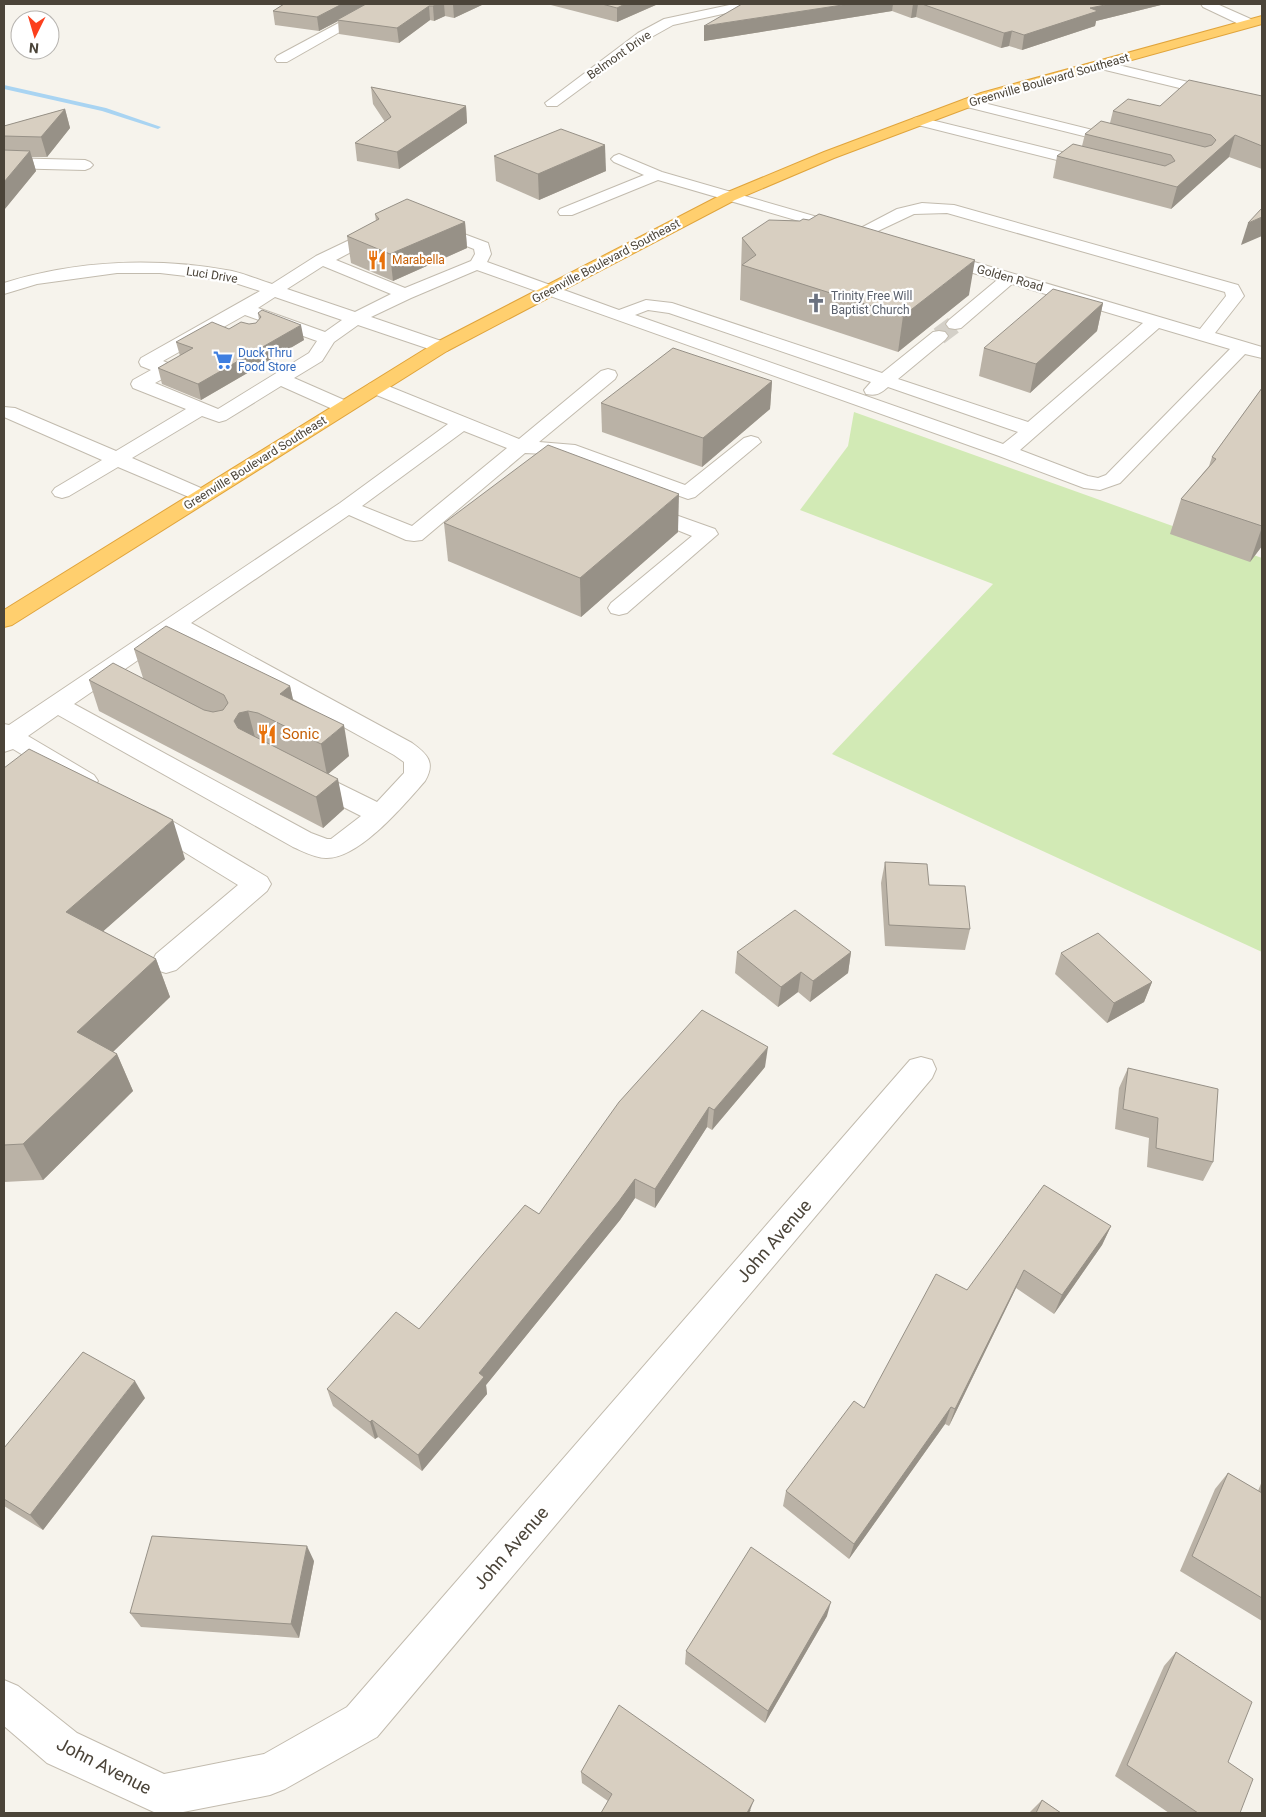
<svg xmlns="http://www.w3.org/2000/svg" width="1266" height="1817" viewBox="0 0 1266 1817" font-family="Roboto,sans-serif">
	<style>
		.green { fill: #d2eab5 }
		.lines { fill: none; stroke-linecap: round; stroke-linejoin: round }
		.stream { fill: #a9d4f2; fill-rule: evenodd }
		.minor-tunnel { stroke: #d4d0c8; stroke-width: 18; stroke-dasharray: 18 9; stroke-linecap: butt }
		.minor-casing { stroke: #c2bbae; stroke-width: 2 }
		.highway-casing { stroke: #e0a43c; stroke-width: 2 }
		.minor { fill: #fff; fill-rule: evenodd }
		.highway { fill: #ffcf6e; fill-rule: evenodd }
		.wall { fill: #bab2a6 }
		.shaded-wall { fill: #979187 }
		.building { fill: #d8cfc1; stroke: #979187 }
		.labels { text-anchor: middle; stroke-width: 4.5; stroke-linejoin: round; paint-order: stroke }
		.far-street-label { font-size: 12px; fill: #4b4439; stroke: #fff }
		.far-food-label { font-size: 12px; fill: #c56008; stroke: #fff; text-anchor: start }
		.far-worship-label { font-size: 12px; fill: #5b616d; stroke: #fff; text-anchor: start }
		.far-shop-label { font-size: 12px; fill: #366cbe; stroke: #fff; text-anchor: start }
		.food-label { font-size: 15px; fill: #c56008; stroke: #fff; text-anchor: start }
		.near-street-label { font-size: 18px; fill: #4b4439; stroke: #fff }
	</style>
	<rect width="100%" height="100%" fill="#f6f3ec"/>
	<!-- green -->
	<polygon class="green" points="854,412 1262,558 1262,952 832,754 993,584 800,510 848,446"/>
	<g class="lines">
		<!-- stream -->
		<polygon class="stream" points="4,85 106,108 161,127 158,129 102,111 4,89"/>
		<!-- minor-tunnel -->
		<polyline class="minor-tunnel" points="939,336 955,324"/>
		<defs>
			<g id="minor">
				<polygon points="374,4 389,4 287,62 277,62 275,59 277,56"/>
				<polygon points="734,4 756,4 754,7 673,25 648,39 557,106 547,106 545,103 638,33 664,19"/>
				<polygon points="1201,4 1217,4 1253,20 1254,23 1253,26 1243,26 1203,7"/>
				<polygon points="1102,61 1262,100 1262,108 1097,68 1095,65 1097,62"/>
				<polygon points="968,99 1129,139 1131,142 1129,145 1124,146 963,106 961,103 963,100"/>
				<polygon points="919,117 1098,161 1101,164 1098,167 1093,169 914,124 912,121 914,118"/>
				<polygon points="619,154 662,172 852,227 854,230 852,233 840,233 658,180 572,215 560,215 558,212 560,209 644,175 614,162 611,159 614,156"/>
				<polygon points="4,158 85,160 90,162 93,165 90,168 85,170 4,168"/>
				<path d="M922 203 954 205 1238 285 1244 296 1215 333 1262 347V358L1245 354 1120 483 1100 490 1084 488 999 456 477 270 411 298 371 317 447 343 450 347 447 351 441 352 435 351 358 325 334 342 322 361 294 378 351 403 354 407 351 411 344 413 337 411 281 386 226 420 219 422 202 416 132 458 210 492 213 496 210 500 203 502 196 500 118 467 69 496 62 498 55 496 52 492 55 488 102 460 4 417V407L15 408 116 451 186 409 133 388 131 384 133 380 151 370 141 366 139 362 141 358 260 291 229 281 160 273H117L37 284 4 294V283C76 260 157 257 232 271 245 274 259 280 272 284L316 256 381 225 387 227 389 230 387 233 336 260 405 288 471 261 475 254 474 249 426 230 424 227 426 224 432 222 488 243 491 254 487 262 619 310 646 300 672 303 882 373 933 332 939 331 945 332 948 336 945 340 898 379 1028 422 1143 323 1012 284 961 328 955 329 949 328 946 324 949 320 997 280 932 261 930 257 932 253H944L1200 329 1226 296 1225 292 947 213 914 214 861 239 855 237 853 234 855 231 897 209ZM323 266 391 294 355 312 287 289ZM275 297 342 320 325 332 258 308ZM648 310 669 313 871 382 864 390 866 394C876 396 880 394 888 387L1018 432 1003 444 635 315ZM245 315 317 341 309 353 218 409 155 383 173 373 175 369 173 365 163 361ZM1159 328 1230 349 1106 475 1098 478 1088 476 1020 450Z"/>
				<path d="M608 369 615 371 617 375 615 379 539 442 575 445 685 485 744 438 751 436 758 438 761 442 695 497 688 499 565 455 525 453 422 540 414 541 406 540 349 515 191 623 412 743C427 754 436 762 425 781 404 805 359 859 326 858 315 858 302 851 293 847L58 715 28 736 94 775 98 781 94 787 85 790 76 787 13 749 4 752V724L9 725 340 503 448 424 369 392 367 388 369 384 376 382 383 384 519 439 601 371ZM464 431 507 448 412 526 362 506ZM176 634 394 755 404 762V773L377 802 318 773 309 770 300 773 296 779 300 785 361 816 331 839H327L311 833 74 704Z"/>
				<polygon points="642,503 715,529 718,534 627,613 619,615 611,613 608,608 611,603 692,536 635,513 632,509 635,505"/>
				<polygon points="146,808 155,811 267,877 271,884 267,891 176,970 166,973 156,970 152,962 156,954 238,885 137,823 133,817 137,811"/>
				<polygon points="921,1057 932,1060 936,1069 932,1078 377,1737 285,1789 270,1795 178,1813 156,1813 47,1763 4,1726 4,1680 18,1686 77,1733 164,1774 264,1754 347,1707 910,1060"/>
			</g>
			<polygon id="highway" points="1262,16 1262,24 991,99 834,158 735,200 447,351 12,625 4,627 4,610 435,343 723,194 824,152 981,93"/>
		</defs>
		<!-- minor casing -->
		<use href="#minor" class="minor-casing"/>
		<!-- highway casing -->
		<use href="#highway" class="highway-casing"/>
		<!-- minor -->
		<use href="#minor" class="minor"/>
		<!-- highway -->
		<use href="#highway" class="highway"/>
	</g>
	<!-- wall -->
	<g class="wall">
		<polygon points="284,4 484,4 454,18 445,16 434,21 430,20 399,43 339,34 338,21 319,31 275,25 273,11"/>
		<polygon points="547,4 658,4 617,22"/>
		<polygon points="742,4 1165,4 1096,21 1095,26 1022,50 1009,46 1001,48 916,17 911,18 892,11 704,41"/>
		<polygon points="371,87 466,106 467,123 399,169 357,161 355,143 385,122 373,104"/>
		<polygon points="1262,96 1262,169 1229,157 1171,209 1053,178 1057,156 1082,146 1085,134 1110,123 1113,111 1160,106"/>
		<polygon points="65,109 70,128 47,157 32,157 36,171 4,210 4,126"/>
		<polygon points="494,156 606,171 539,200 496,181"/>
		<polygon points="375,214 465,222 467,248 393,281 351,263 347,236 376,221"/>
		<polygon points="742,238 969,295 898,352 740,300"/>
		<polygon points="1103,303 1097,331 1030,393 979,376 984,348"/>
		<polygon points="258,313 304,340 201,400 162,384 158,368 180,356 176,342 249,324 256,323 259,320"/>
		<polygon points="772,381 770,409 702,467 602,432 601,403"/>
		<polygon points="1262,388 1262,546 1250,562 1170,534 1181,499 1209,466 1212,457"/>
		<polygon points="444,523 678,532 581,617 448,561"/>
		<polygon points="134,649 290,686 293,701 349,756 328,774 344,809 323,828 99,711 89,680 143,678"/>
		<polygon points="4,768 185,859 103,931 156,959 170,997 113,1052 117,1054 133,1091 43,1180 4,1182"/>
		<polygon points="885,862 929,885 970,929 965,950 885,946 881,883"/>
		<polygon points="737,952 851,952 848,973 810,1002 798,992 778,1007 735,973"/>
		<polygon points="1061,953 1152,982 1144,1002 1107,1023 1055,974"/>
		<polygon points="765,1067 712,1130 707,1127 655,1208 635,1198 620,1220 486,1385 487,1394 422,1471 378,1437 375,1439 333,1406 327,1389 419,1329 539,1214"/>
		<polygon points="1128,1068 1213,1162 1203,1181 1147,1167 1149,1138 1115,1129 1119,1088"/>
		<polygon points="1111,1226 1102,1245 1054,1314 1016,1288 949,1426 945,1424 849,1559 783,1506 786,1491 864,1408 967,1290"/>
		<polygon points="145,1398 43,1530 4,1506 4,1448"/>
		<polygon points="1228,1473 1258,1491 1262,1481 1262,1621 1180,1571 1215,1489"/>
		<polygon points="314,1561 299,1638 141,1627 130,1613"/>
		<polygon points="827,1616 765,1723 685,1664 686,1651"/>
		<polygon points="1176,1652 1240,1813 1169,1813 1115,1776 1164,1666"/>
		<polygon points="581,1772 751,1810 749,1813 601,1813 608,1801 582,1783"/>
		<polygon points="1042,1800 1061,1813 1029,1813"/>
	</g>
	<!-- shaded-wall -->
	<g class="shaded-wall">
		<polygon points="342,4 370,4 337,20 338,21 319,31 317,17"/>
		<polygon points="438,4 444,4 445,16 434,21 433,6"/>
		<polygon points="453,4 484,4 454,18"/>
		<polygon points="625,4 658,4 617,22 617,8"/>
		<polygon points="849,4 893,4 892,11 704,41 704,26"/>
		<polygon points="913,4 918,4 916,17 911,18"/>
		<polygon points="1110,4 1165,4 1096,21 1095,26 1022,50 1024,35 1090,8"/>
		<polygon points="429,6 430,20 399,43 397,28"/>
		<polygon points="1012,31 1009,46 1001,48 1004,33"/>
		<polygon points="466,106 467,123 399,169 397,152"/>
		<polygon points="65,109 70,128 47,157 41,137"/>
		<polygon points="1235,135 1229,157 1171,209 1177,187"/>
		<polygon points="605,145 606,171 539,200 538,174"/>
		<polygon points="30,151 36,171 4,210 4,182"/>
		<polygon points="1262,217 1262,236 1241,245 1248,223"/>
		<polygon points="465,222 467,248 393,281 390,254"/>
		<polygon points="975,260 969,295 898,352 903,316"/>
		<polygon points="1103,303 1097,331 1030,393 1036,364"/>
		<polygon points="301,325 304,340 201,400 198,384"/>
		<polygon points="772,381 770,409 702,467 703,438"/>
		<polygon points="679,494 678,532 581,617 580,578"/>
		<polygon points="1262,527 1262,546 1250,562"/>
		<polygon points="290,686 297,717 280,694"/>
		<polygon points="248,711 256,741 247,743 234,721 239,713"/>
		<polygon points="344,725 349,756 327,775 321,744"/>
		<polygon points="338,779 344,809 323,828 316,797"/>
		<polygon points="173,820 185,859 82,950 66,912"/>
		<polygon points="851,952 848,973 810,1002 813,981"/>
		<polygon points="156,959 170,997 95,1069 77,1032"/>
		<polygon points="801,972 798,992 778,1007 781,987"/>
		<polygon points="1152,982 1144,1002 1107,1023 1114,1003"/>
		<polygon points="768,1047 765,1067 712,1130 714,1110"/>
		<polygon points="117,1054 133,1091 43,1180 23,1144"/>
		<polygon points="709,1107 707,1127 655,1208 655,1189"/>
		<polygon points="635,1179 635,1198 620,1220 486,1385 487,1394 422,1471 418,1455 479,1373"/>
		<polygon points="1111,1226 1102,1245 1054,1314 1062,1295"/>
		<polygon points="1024,1270 1016,1288 949,1426 955,1409"/>
		<polygon points="135,1381 145,1398 43,1530 30,1515"/>
		<polygon points="951,1407 945,1424 849,1559 854,1544"/>
		<polygon points="372,1420 378,1437 375,1439 370,1422"/>
		<polygon points="307,1546 314,1561 299,1638 291,1624"/>
		<polygon points="831,1602 827,1616 765,1723 768,1711"/>
		<polygon points="754,1800 749,1813 747,1813"/>
	</g>
	<!-- building -->
	<g class="building">
		<polygon points="284,4 342,4 317,17 273,11"/>
		<polygon points="366,4 438,4 433,6 429,6 397,28 337,20"/>
		<polygon points="602,4 625,4 617,8"/>
		<polygon points="742,4 849,4 704,26"/>
		<polygon points="922,4 1110,4 1090,8 1098,11 1024,35 1012,31 1004,33"/>
		<polygon points="1189,80 1262,96 1262,146 1235,135 1177,187 1057,156 1073,144 1165,166 1175,161 1171,155 1085,134 1101,121 1205,147 1212,145 1216,140 1211,135 1113,111 1128,99 1160,106"/>
		<polygon points="371,87 466,106 397,152 355,143 391,117"/>
		<polygon points="65,109 41,137 4,136 4,126"/>
		<polygon points="561,129 605,145 538,174 494,156"/>
		<polygon points="4,150 30,151 4,182"/>
		<polygon points="407,199 465,222 390,254 347,236 379,219 375,214"/>
		<polygon points="1262,208 1262,217 1248,223"/>
		<polygon points="819,214 975,260 903,316 742,265 756,255 742,238 769,220 800,221 803,219 809,220"/>
		<polygon points="1053,289 1103,303 1036,364 984,348"/>
		<polygon points="262,310 301,325 198,384 158,368 193,348 176,342 212,322 229,329 241,322 249,324 256,323 261,317 258,313"/>
		<polygon points="673,348 772,381 703,438 601,403"/>
		<polygon points="1262,388 1262,526 1181,499 1216,459 1212,457"/>
		<polygon points="548,445 679,494 580,578 444,523"/>
		<polygon points="166,626 290,686 280,694 344,725 321,744 258,713 248,711 239,713 234,721 238,728 338,779 316,797 89,680 113,663 204,710 213,712 223,710 228,703 224,695 134,649"/>
		<polygon points="29,749 173,820 66,912 156,959 77,1032 117,1054 23,1144 4,1145 4,768"/>
		<polygon points="885,862 927,864 929,885 965,886 970,929 889,925"/>
		<polygon points="795,910 851,952 813,981 801,972 781,987 737,952"/>
		<polygon points="1098,933 1152,982 1114,1003 1061,953"/>
		<polygon points="702,1010 768,1047 714,1110 709,1107 655,1189 635,1179 619,1201 479,1373 484,1377 418,1455 372,1420 370,1422 327,1389 396,1312 419,1329 525,1205 539,1214 619,1102"/>
		<polygon points="1128,1068 1218,1089 1213,1162 1156,1148 1158,1118 1123,1109"/>
		<polygon points="1044,1185 1111,1226 1062,1295 1024,1270 955,1409 951,1407 854,1544 786,1491 854,1401 864,1408 936,1274 967,1290"/>
		<polygon points="83,1352 135,1381 30,1515 4,1499 4,1448"/>
		<polygon points="1228,1473 1262,1493 1262,1598 1192,1556"/>
		<polygon points="152,1536 307,1546 291,1624 130,1613"/>
		<polygon points="751,1547 831,1602 768,1711 686,1651"/>
		<polygon points="1176,1652 1252,1702 1228,1762 1253,1779 1240,1813 1198,1813 1127,1765"/>
		<polygon points="619,1705 754,1800 747,1813 601,1813 612,1794 581,1772"/>
		<polygon points="1042,1800 1061,1813 1036,1813"/>
	</g>
	<!-- icons -->
	<defs>
		<symbol id="restaurant-bare" viewBox="-9 -9 18 18"><path d="M-5-6h1v4h1v-4h1v4h1v-4h1v5L-1.5 .5V6h-2V.5L-5-1ZM5-6V6H3V1.5H1.5Q1.5-4 5-6Z" fill="#e8710a" stroke="#fff" stroke-width="2.5" paint-order="stroke"/></symbol>
		<symbol id="church-bare" viewBox="-9 -9 18 18"><path d="M-1.2-6h2.4v3.5h3.3v2.4h-3.3V6h-2.4V-.1h-3.3v-2.4h3.3Z" fill="#6b7280" stroke="#fff" stroke-width="2.5" paint-order="stroke"/></symbol>
		<symbol id="supermarket-bare" viewBox="-9 -9 18 18"><path d="M-6-5.5h2.5l.6 2H6L4.5 2H-2.5L-4.4-4H-6ZM-1.5 3.2a1.3 1.3 0 1 0 .1 0ZM3 3.2a1.3 1.3 0 1 0 .1 0Z" fill="#3f7fe0" stroke="#fff" stroke-width="2.5" paint-order="stroke"/></symbol>
	</defs>
	<g fill-rule="evenodd">
		<use href="#restaurant-bare" x="363" y="246" width="28" height="28"/>
		<use href="#church-bare" x="802" y="289" width="28" height="28"/>
		<use href="#supermarket-bare" x="209" y="346" width="28" height="28"/>
		<use href="#restaurant-bare" x="253" y="720" width="28" height="28"/>
	</g>
	<g class="labels">
		<!-- far-street labels -->
		<g class="far-street-label">
			<text transform="translate(619 55) rotate(-35)" y="4">Belmont Drive</text>
			<text transform="translate(1049 80) rotate(-16)" y="4">Greenville Boulevard Southeast</text>
			<text transform="translate(606 261) rotate(-28)" y="4">Greenville Boulevard Southeast</text>
			<text transform="translate(212 275) rotate(9)" y="4">Luci Drive</text>
			<text transform="translate(1010 278) rotate(16)" y="4">Golden Road</text>
			<text transform="translate(255 463) rotate(-32)" y="4">Greenville Boulevard Southeast</text>
		</g>
		<!-- far-food labels -->
		<g class="far-food-label">
			<text x="392" y="264">Marabella</text>
		</g>
		<!-- far-worship labels -->
		<g class="far-worship-label">
			<text x="831" y="300">Trinity Free Will<tspan x="831" dy="14">Baptist Church</tspan></text>
		</g>
		<!-- far-shop labels -->
		<g class="far-shop-label">
			<text x="238" y="357">Duck Thru<tspan x="238" dy="14">Food Store</tspan></text>
		</g>
		<!-- food labels -->
		<g class="food-label">
			<text x="282" y="739">Sonic</text>
		</g>
		<!-- near-street labels -->
		<g class="near-street-label">
			<text transform="translate(774 1241) rotate(-49)" y="6">John Avenue</text>
			<text transform="translate(511 1548) rotate(-49)" y="6">John Avenue</text>
			<text transform="translate(104 1766) rotate(27)" y="6">John Avenue</text>
		</g>
	</g>
	<!-- border -->
	<rect width="1266" height="1817" fill="none" stroke="#4b4439" stroke-width="10"/>
	<!-- north arrow -->
	<g transform="translate(35 35) rotate(185)"><circle r="24" fill="#ffffff" stroke="#b7b4b0"/>
	<path d="M0-4L9 19L0 12L-9 19Z" fill="#fc3f1d"/>
	<text y="-8" font-size="14" font-weight="bold" text-anchor="middle" fill="#4b4439">N</text>
	</g>
</svg>
